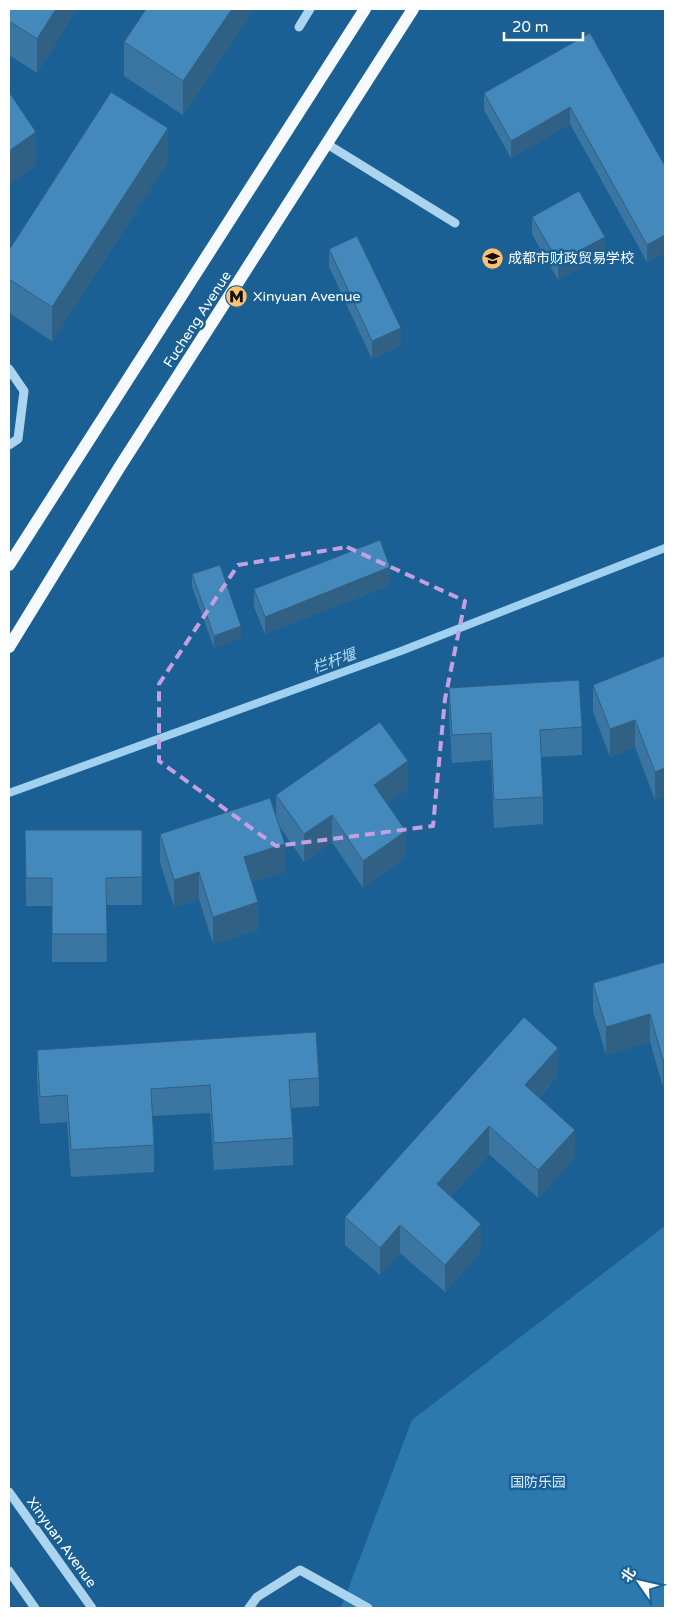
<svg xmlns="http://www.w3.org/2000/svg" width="674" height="1617" viewBox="0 0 674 1617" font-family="'Varela Round','Noto Sans SC',sans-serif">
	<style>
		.green { fill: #2c79b0 }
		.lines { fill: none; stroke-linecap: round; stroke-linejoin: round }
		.stream { stroke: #a1d1f1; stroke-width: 8 }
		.minor { stroke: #add4ef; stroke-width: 9 }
		.major { stroke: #f6faff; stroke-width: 12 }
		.wall { fill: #3a76a1 }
		.shaded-wall { fill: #306083 }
		.building { fill: #4489bb; stroke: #306083 }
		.marked { fill: none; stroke: #c4a0e2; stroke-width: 4; stroke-dasharray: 10 6; stroke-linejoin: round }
		.labels { text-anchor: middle; stroke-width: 5; stroke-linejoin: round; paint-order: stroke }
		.poi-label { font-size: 14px; fill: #fff; stroke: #1b6094; text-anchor: start }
		.street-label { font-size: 14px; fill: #fff; stroke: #1b6094 }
		.park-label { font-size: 14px; fill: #d4ebfb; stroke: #1b6094 }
		.water-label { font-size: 15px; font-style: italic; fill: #baddf6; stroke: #1b6094 }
	</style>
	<rect width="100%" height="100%" fill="#1b6094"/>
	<!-- green -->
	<polygon class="green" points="665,1226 665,1608 341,1608 412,1420"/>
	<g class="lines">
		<!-- stream -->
		<polyline class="stream" points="9,793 401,651 665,548"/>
		<!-- minor -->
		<g class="minor">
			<polyline points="299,27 310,9"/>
			<polyline points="327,144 455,223"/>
			<polyline points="9,369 24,391 18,439 9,445"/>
			<polyline points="9,1492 92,1608"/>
			<polyline points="9,1571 35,1608"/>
			<polyline points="249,1608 257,1597 300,1570 368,1608"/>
		</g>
		<!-- major -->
		<g class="major">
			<polyline points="9,565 365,9"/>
			<polyline points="9,647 119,468 413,9"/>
		</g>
	</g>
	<!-- wall -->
	<g class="wall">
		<polygon points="9,9 77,9 37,73 9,55"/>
		<polygon points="254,9 183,115 124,76 124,42"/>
		<polygon points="590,33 665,166 665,252 647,262 570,124 511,158 484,110 484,93"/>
		<polygon points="168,162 52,341 9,313 9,250"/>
		<polygon points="532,217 605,254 558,280 532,234"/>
		<polygon points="329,249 401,345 372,359 329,267"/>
		<polygon points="192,574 241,638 214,648 192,587"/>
		<polygon points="390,585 265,634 254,607 254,589"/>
		<polygon points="665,656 665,796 655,800 635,747 610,757 593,712 593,685"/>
		<polygon points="449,688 582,727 582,755 541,757 543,797 543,824 494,828 491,760 452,763 449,715"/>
		<polygon points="408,789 387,803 406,858 363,888 332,842 304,862 280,827 285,872 252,882 258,930 213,944 199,899 174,907 160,862 160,834 276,817 276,795"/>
		<polygon points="25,830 142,830 142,905 106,905 107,962 52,962 52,906 26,906"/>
		<polygon points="665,962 665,1087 663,1087 650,1042 606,1055 593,1011 593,983"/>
		<polygon points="37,1050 319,1078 319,1106 291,1108 293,1138 293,1165 214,1170 210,1113 153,1116 154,1145 154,1172 71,1177 67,1122 40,1124 37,1078"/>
		<polygon points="558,1075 539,1098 575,1157 538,1198 489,1154 451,1196 481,1251 445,1292 400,1253 380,1275 345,1245 345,1217"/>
	</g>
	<!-- shaded-wall -->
	<g class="shaded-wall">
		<polygon points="56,9 77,9 37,73 37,39"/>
		<polygon points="232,9 254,9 183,115 183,81"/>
		<polygon points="570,107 570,124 511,158 511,141"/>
		<polygon points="168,128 168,162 52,341 52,307"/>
		<polygon points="36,132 36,166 9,185 9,151"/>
		<polygon points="665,235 665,252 647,262 647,245"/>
		<polygon points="605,237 605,254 558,280 558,262"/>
		<polygon points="401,328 401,345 372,359 372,341"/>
		<polygon points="11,393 11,415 9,417 9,395"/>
		<polygon points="390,567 390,585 265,634 265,617"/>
		<polygon points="241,626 241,638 214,648 214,636"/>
		<polygon points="635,720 635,747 610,757 610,729"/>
		<polygon points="408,761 408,789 374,813 374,785"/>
		<polygon points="665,768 665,796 655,800 655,772"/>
		<polygon points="332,815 332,842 304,862 304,834"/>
		<polygon points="406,831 406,858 363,888 363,861"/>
		<polygon points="285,844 285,872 244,885 244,857"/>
		<polygon points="199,872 199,899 174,907 174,880"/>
		<polygon points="258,902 258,930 213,944 213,917"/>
		<polygon points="650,1014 650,1042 606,1055 606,1027"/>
		<polygon points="558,1048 558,1075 525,1113 525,1085"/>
		<polygon points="665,1059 665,1087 663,1087 663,1060"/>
		<polygon points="489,1126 489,1154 437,1211 437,1184"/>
		<polygon points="575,1130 575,1157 538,1198 538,1170"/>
		<polygon points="481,1224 481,1251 445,1292 445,1265"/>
		<polygon points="400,1225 400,1253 380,1275 380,1248"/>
	</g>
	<!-- building -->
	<g class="building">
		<polygon points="9,9 56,9 37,39 9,21"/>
		<polygon points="146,9 232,9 183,81 124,42"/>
		<polygon points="590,33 665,166 665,235 647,245 570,107 511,141 484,93"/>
		<polygon points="9,92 36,132 9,151"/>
		<polygon points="111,92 168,128 52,307 9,279 9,250"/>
		<polygon points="579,191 605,237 558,262 532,217"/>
		<polygon points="357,236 401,328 372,341 329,249"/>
		<polygon points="9,389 11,393 9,395"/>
		<polygon points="380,540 390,567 265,617 254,589"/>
		<polygon points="220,565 241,626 214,636 192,574"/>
		<polygon points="665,656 665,768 655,772 635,720 610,729 593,685"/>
		<polygon points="579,680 582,727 540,730 543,797 494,800 491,733 452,735 449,688"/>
		<polygon points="380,722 408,761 374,785 406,831 363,861 332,815 304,834 276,795"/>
		<polygon points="270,798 285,844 244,857 258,902 213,917 199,872 174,880 160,834"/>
		<polygon points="25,830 142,830 142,877 106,878 107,934 52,934 52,878 26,878"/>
		<polygon points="665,962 665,1059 663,1060 650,1014 606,1027 593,983"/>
		<polygon points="524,1017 558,1048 525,1085 575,1130 538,1170 489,1126 437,1184 481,1224 445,1265 400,1225 380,1248 345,1217"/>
		<polygon points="316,1032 319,1078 289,1080 293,1138 214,1143 210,1085 151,1089 154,1145 71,1150 67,1095 40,1097 37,1050"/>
	</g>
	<!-- marked area -->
	<path class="marked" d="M347 547 465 601 445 699 433 826 276 846 159 761V684L238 565Z"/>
	<!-- icons -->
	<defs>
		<symbol id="school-disc" viewBox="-11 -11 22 22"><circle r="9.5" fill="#ffc16c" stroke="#1b6094"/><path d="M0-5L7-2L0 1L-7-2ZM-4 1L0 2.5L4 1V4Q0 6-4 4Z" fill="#111"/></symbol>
		<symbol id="metro-disc" viewBox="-11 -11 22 22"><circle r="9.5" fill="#ffc16c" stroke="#1b6094"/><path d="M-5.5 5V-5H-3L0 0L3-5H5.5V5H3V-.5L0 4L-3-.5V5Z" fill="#111"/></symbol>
	</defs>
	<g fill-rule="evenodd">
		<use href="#school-disc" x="480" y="246" width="25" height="25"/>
		<use href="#metro-disc" x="224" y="284" width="25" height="25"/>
	</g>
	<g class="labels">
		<!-- poi labels -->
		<g class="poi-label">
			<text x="508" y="263">成都市财政贸易学校</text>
			<text x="253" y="301">Xinyuan Avenue</text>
		</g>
		<!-- street labels -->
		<g class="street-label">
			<text transform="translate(197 319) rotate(-57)" y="5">Fucheng Avenue</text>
			<text transform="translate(62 1542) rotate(54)" y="5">Xinyuan Avenue</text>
		</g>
		<!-- park labels -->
		<g class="park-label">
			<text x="538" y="1487">国防乐园</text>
		</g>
		<!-- water labels -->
		<g class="water-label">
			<text transform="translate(334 661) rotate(-20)" y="5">栏杆堰</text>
		</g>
	</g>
	<!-- border -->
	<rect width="674" height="1617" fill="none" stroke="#ffffff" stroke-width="20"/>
	<!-- north arrow -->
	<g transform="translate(639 1582) rotate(304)" stroke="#1b6094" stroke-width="4" paint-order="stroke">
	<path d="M0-4L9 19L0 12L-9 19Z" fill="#ffffff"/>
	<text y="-8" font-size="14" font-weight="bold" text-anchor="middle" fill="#ffffff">北</text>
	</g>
	<!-- scale -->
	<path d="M504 32v8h79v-8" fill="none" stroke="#ffffff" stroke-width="2.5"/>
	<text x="512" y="32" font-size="15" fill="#ffffff" stroke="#1b6094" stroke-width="4" paint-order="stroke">20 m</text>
</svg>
